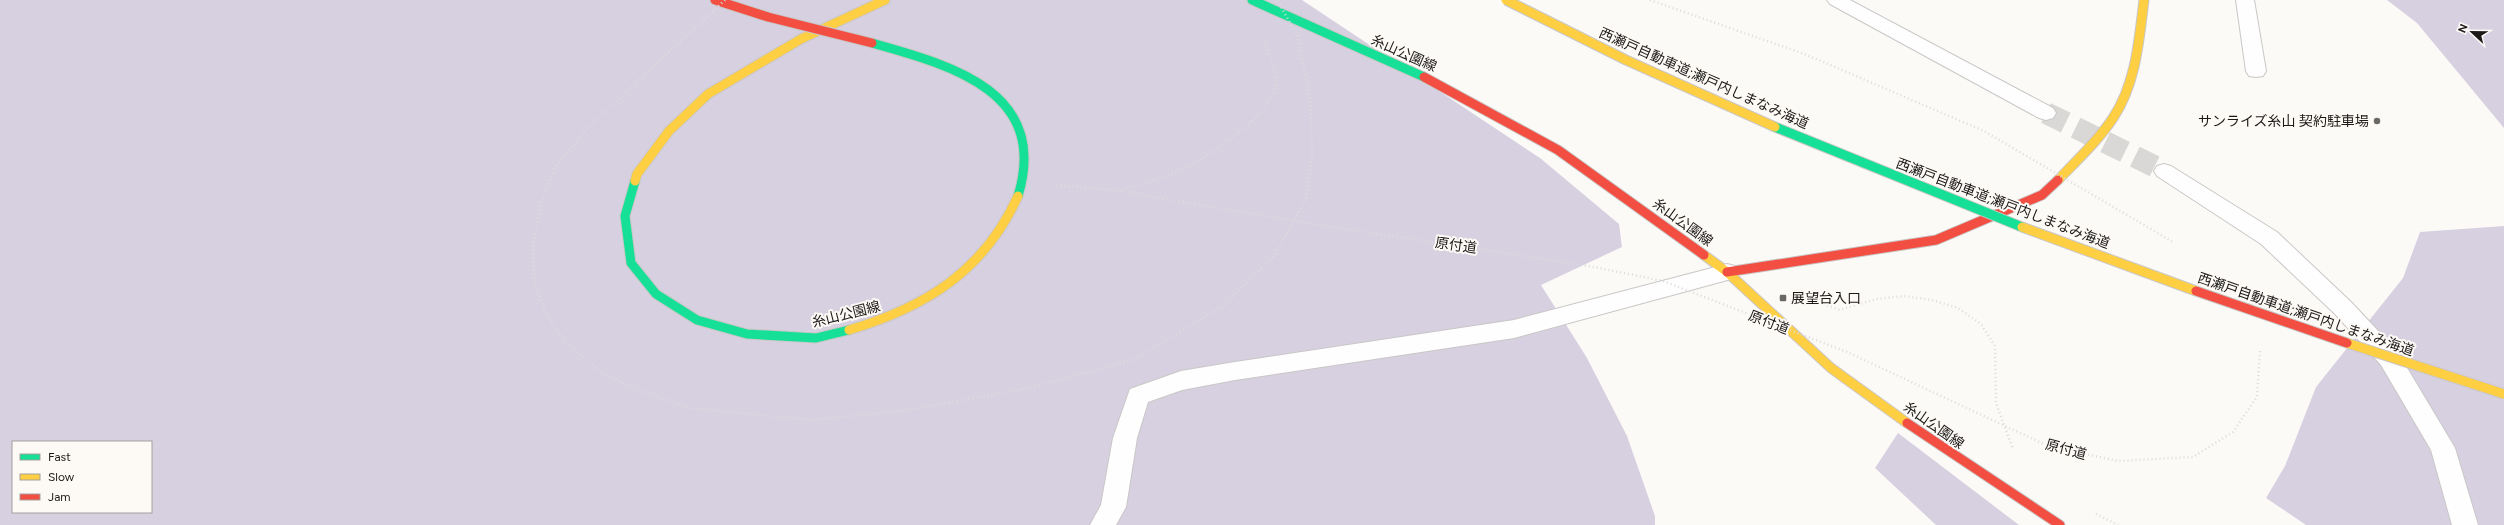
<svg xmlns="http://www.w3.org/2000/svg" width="2504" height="525" viewBox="0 0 2504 525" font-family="Figtree,'Noto Sans JP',sans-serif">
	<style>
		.forest { fill: #d7d0e1; fill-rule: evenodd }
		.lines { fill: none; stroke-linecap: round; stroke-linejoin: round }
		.street-tunnel { stroke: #dad8d6; stroke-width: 22; stroke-dasharray: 22 11; stroke-linecap: butt }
		.street-casing { stroke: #c9c7c6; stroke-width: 2 }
		.fast-casing { stroke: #c9c7c6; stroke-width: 11 }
		.slow-casing { stroke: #c9c7c6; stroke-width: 11 }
		.jam-casing { stroke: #c9c7c6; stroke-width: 11 }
		.path { stroke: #dcdbdb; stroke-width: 2.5; stroke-dasharray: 1 3; stroke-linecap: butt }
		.street { fill: #fffefe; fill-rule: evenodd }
		.fast { stroke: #16e098; stroke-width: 9 }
		.slow { stroke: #ffcf43; stroke-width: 9 }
		.jam { stroke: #f24e42; stroke-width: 9 }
		.fast-bridge-casing { stroke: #c9c7c6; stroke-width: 11; stroke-linecap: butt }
		.slow-bridge-casing { stroke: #c9c7c6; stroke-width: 11; stroke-linecap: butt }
		.jam-bridge-casing { stroke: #c9c7c6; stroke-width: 11; stroke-linecap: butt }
		.path-bridge { stroke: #dcdbdb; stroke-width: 2.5; stroke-dasharray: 1 3; stroke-linecap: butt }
		.fast-bridge { stroke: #16e098; stroke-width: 9 }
		.slow-bridge { stroke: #ffcf43; stroke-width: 9 }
		.jam-bridge { stroke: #f24e42; stroke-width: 9 }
		.poi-dot { fill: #6a6867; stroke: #fdfaf6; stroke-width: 1.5 }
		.labels { text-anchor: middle; stroke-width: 4; stroke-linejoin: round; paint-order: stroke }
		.street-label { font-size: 14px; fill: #1b1a19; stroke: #fdfaf6 }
		.poi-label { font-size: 14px; fill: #1b1a19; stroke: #fdfaf6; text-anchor: end }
	</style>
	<rect width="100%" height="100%" fill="#fcfaf7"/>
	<!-- forest -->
	<g class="forest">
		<path d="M0 0H1302L1540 158 1619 224 1622 247 1541 285 1587 358 1627 436 1655 516V525H0ZM13 442H151V512H13Z"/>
		<polygon points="2387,0 2504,0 2504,128 2417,23"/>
		<polygon points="2504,226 2504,525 2306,525 2266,498 2285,466 2316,387 2403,278 2420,232"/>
		<polygon points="1898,433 2019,525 1936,525 1875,468"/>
	</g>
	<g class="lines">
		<!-- street-tunnel -->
		<polyline class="street-tunnel" points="2046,113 2164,171"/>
		<defs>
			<g id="street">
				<polygon points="1827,0 1850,0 2053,108 2056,113 2053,118 2046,120 2039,118 1830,4"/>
				<polygon points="2236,0 2254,0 2266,71 2263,76 2256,77 2249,76 2246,71"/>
				<polygon points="2164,164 2171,166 2277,232 2351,302 2397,351 2455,448 2478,525 2452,525 2431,450 2381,365 2335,314 2261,244 2157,176 2154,171 2157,166"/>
				<polygon points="1727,264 1735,266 1738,272 1735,278 1514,338 1235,380 1182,390 1148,402 1137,438 1126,507 1116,525 1090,525 1101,505 1113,438 1130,389 1181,371 1235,362 1514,320"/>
			</g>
			<g id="fast">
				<polyline points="1252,0 1424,77"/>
				<path d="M872 43C950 65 1050 91 1018 196"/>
				<polyline points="635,181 625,216 631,263 656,294 697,320 747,334 816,338 849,330"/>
			</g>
			<g id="slow">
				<path d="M2058 180C2077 160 2098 141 2113 118 2136 84 2139 40 2144 0"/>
				<polyline points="635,181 637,174 669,131 708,94 801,39 885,0"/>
				<polyline points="1704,255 1727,272 1831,368 1907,423"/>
				<path d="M849 330C926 307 984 271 1018 196"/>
			</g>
			<g id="jam">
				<polyline points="715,0 768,17"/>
				<polyline points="1424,77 1558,150 1704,255"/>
				<polyline points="1727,272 1936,240 2042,195 2058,180"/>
				<polyline points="1907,423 2060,525"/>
			</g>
		</defs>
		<!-- street casing -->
		<use href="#street" class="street-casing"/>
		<!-- fast casing -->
		<use href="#fast" class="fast-casing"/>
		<!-- slow casing -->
		<use href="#slow" class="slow-casing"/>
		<!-- jam casing -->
		<use href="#jam" class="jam-casing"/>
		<!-- path -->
		<g class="path">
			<polyline points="1056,185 1120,191 1324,226 1486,250"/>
			<path d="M1122 190C1142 183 1163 178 1183 169 1209 157 1267 117 1275 88 1279 73 1270 54 1264 41"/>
			<polyline points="1812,300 1840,310 1876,299 1904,296 1932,300 1958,308 1981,324 1995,346 1996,403 2013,449"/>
			<polyline points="2096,514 2118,525"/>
		</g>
		<!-- street -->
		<use href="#street" class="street"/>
		<!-- fast -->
		<use href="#fast" class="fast"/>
		<!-- slow -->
		<use href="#slow" class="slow"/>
		<!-- jam -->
		<use href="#jam" class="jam"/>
		<defs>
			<polyline id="fast-bridge" points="1775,127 2022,227"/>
			<g id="slow-bridge">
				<polyline points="1506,0 1626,60 1775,127"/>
				<polyline points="2022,227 2196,291"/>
				<polyline points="2347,343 2504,394"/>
			</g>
			<g id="jam-bridge">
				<polyline points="768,17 872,43"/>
				<polyline points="2196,291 2347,343"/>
			</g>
		</defs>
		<!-- fast-bridge casing -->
		<use href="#fast-bridge" class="fast-bridge-casing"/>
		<!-- slow-bridge casing -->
		<use href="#slow-bridge" class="slow-bridge-casing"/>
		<!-- jam-bridge casing -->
		<use href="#jam-bridge" class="jam-bridge-casing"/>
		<!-- path-bridge -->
		<g class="path-bridge">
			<polyline points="725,0 587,128 554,169 541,204 533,245 534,279 545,313 565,341 602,373 640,391 691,408 811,420 907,410 1029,388 1135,359 1224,305 1274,256 1306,199 1312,156 1311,103 1297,35 1277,0"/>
			<polyline points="1650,0 1807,55 1984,131 2173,242"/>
			<polyline points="1486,250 1594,267 1663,281 1847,352 2048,446 2118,461 2193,457 2233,432 2257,397 2260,351"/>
		</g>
		<!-- fast-bridge -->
		<use href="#fast-bridge" class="fast-bridge"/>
		<!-- slow-bridge -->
		<use href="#slow-bridge" class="slow-bridge"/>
		<!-- jam-bridge -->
		<use href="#jam-bridge" class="jam-bridge"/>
	</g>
	<!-- markers -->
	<g class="poi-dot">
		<circle cx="2377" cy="121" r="4"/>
		<rect x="1779" y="294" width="8" height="8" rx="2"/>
	</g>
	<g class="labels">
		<!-- street labels -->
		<g class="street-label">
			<text transform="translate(1404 53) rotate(24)" y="5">糸山公園線</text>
			<text transform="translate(1704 78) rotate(24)" y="5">西瀬戸自動車道;瀬戸内しまなみ海道</text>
			<text transform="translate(2003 203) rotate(21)" y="5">西瀬戸自動車道;瀬戸内しまなみ海道</text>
			<text transform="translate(1683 222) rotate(36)" y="5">糸山公園線</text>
			<text transform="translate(1456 245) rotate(8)" y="5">原付道</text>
			<text transform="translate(846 314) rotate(-14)" y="5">糸山公園線</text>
			<text transform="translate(2306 314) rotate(19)" y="5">西瀬戸自動車道;瀬戸内しまなみ海道</text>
			<text transform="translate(1769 322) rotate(21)" y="5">原付道</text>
			<text transform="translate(1934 425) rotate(35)" y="5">糸山公園線</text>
			<text transform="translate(2066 449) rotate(15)" y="5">原付道</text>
		</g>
		<!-- poi labels -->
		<g class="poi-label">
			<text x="2369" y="126">サンライズ糸山 契約駐車場</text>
			<text x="1791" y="303" text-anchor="start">展望台入口</text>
		</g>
	</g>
	<!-- legend -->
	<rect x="12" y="441" width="140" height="72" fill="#fdfaf6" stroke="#a3a09e"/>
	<rect x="20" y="454" width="20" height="6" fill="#16e098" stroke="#a3a09e"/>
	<text x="48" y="461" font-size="12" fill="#1b1a19">Fast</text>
	<rect x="20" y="474" width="20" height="6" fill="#ffcf43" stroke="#a3a09e"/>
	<text x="48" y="481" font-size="12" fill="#1b1a19">Slow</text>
	<rect x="20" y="494" width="20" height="6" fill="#f24e42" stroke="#a3a09e"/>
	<text x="48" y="501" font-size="12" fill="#1b1a19">Jam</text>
	<!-- north arrow -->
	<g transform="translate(2472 32) rotate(292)" stroke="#fdfaf6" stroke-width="3" paint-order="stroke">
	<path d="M0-3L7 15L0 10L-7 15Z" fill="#1b1a19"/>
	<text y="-6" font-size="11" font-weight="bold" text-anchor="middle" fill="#1b1a19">N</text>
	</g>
</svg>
